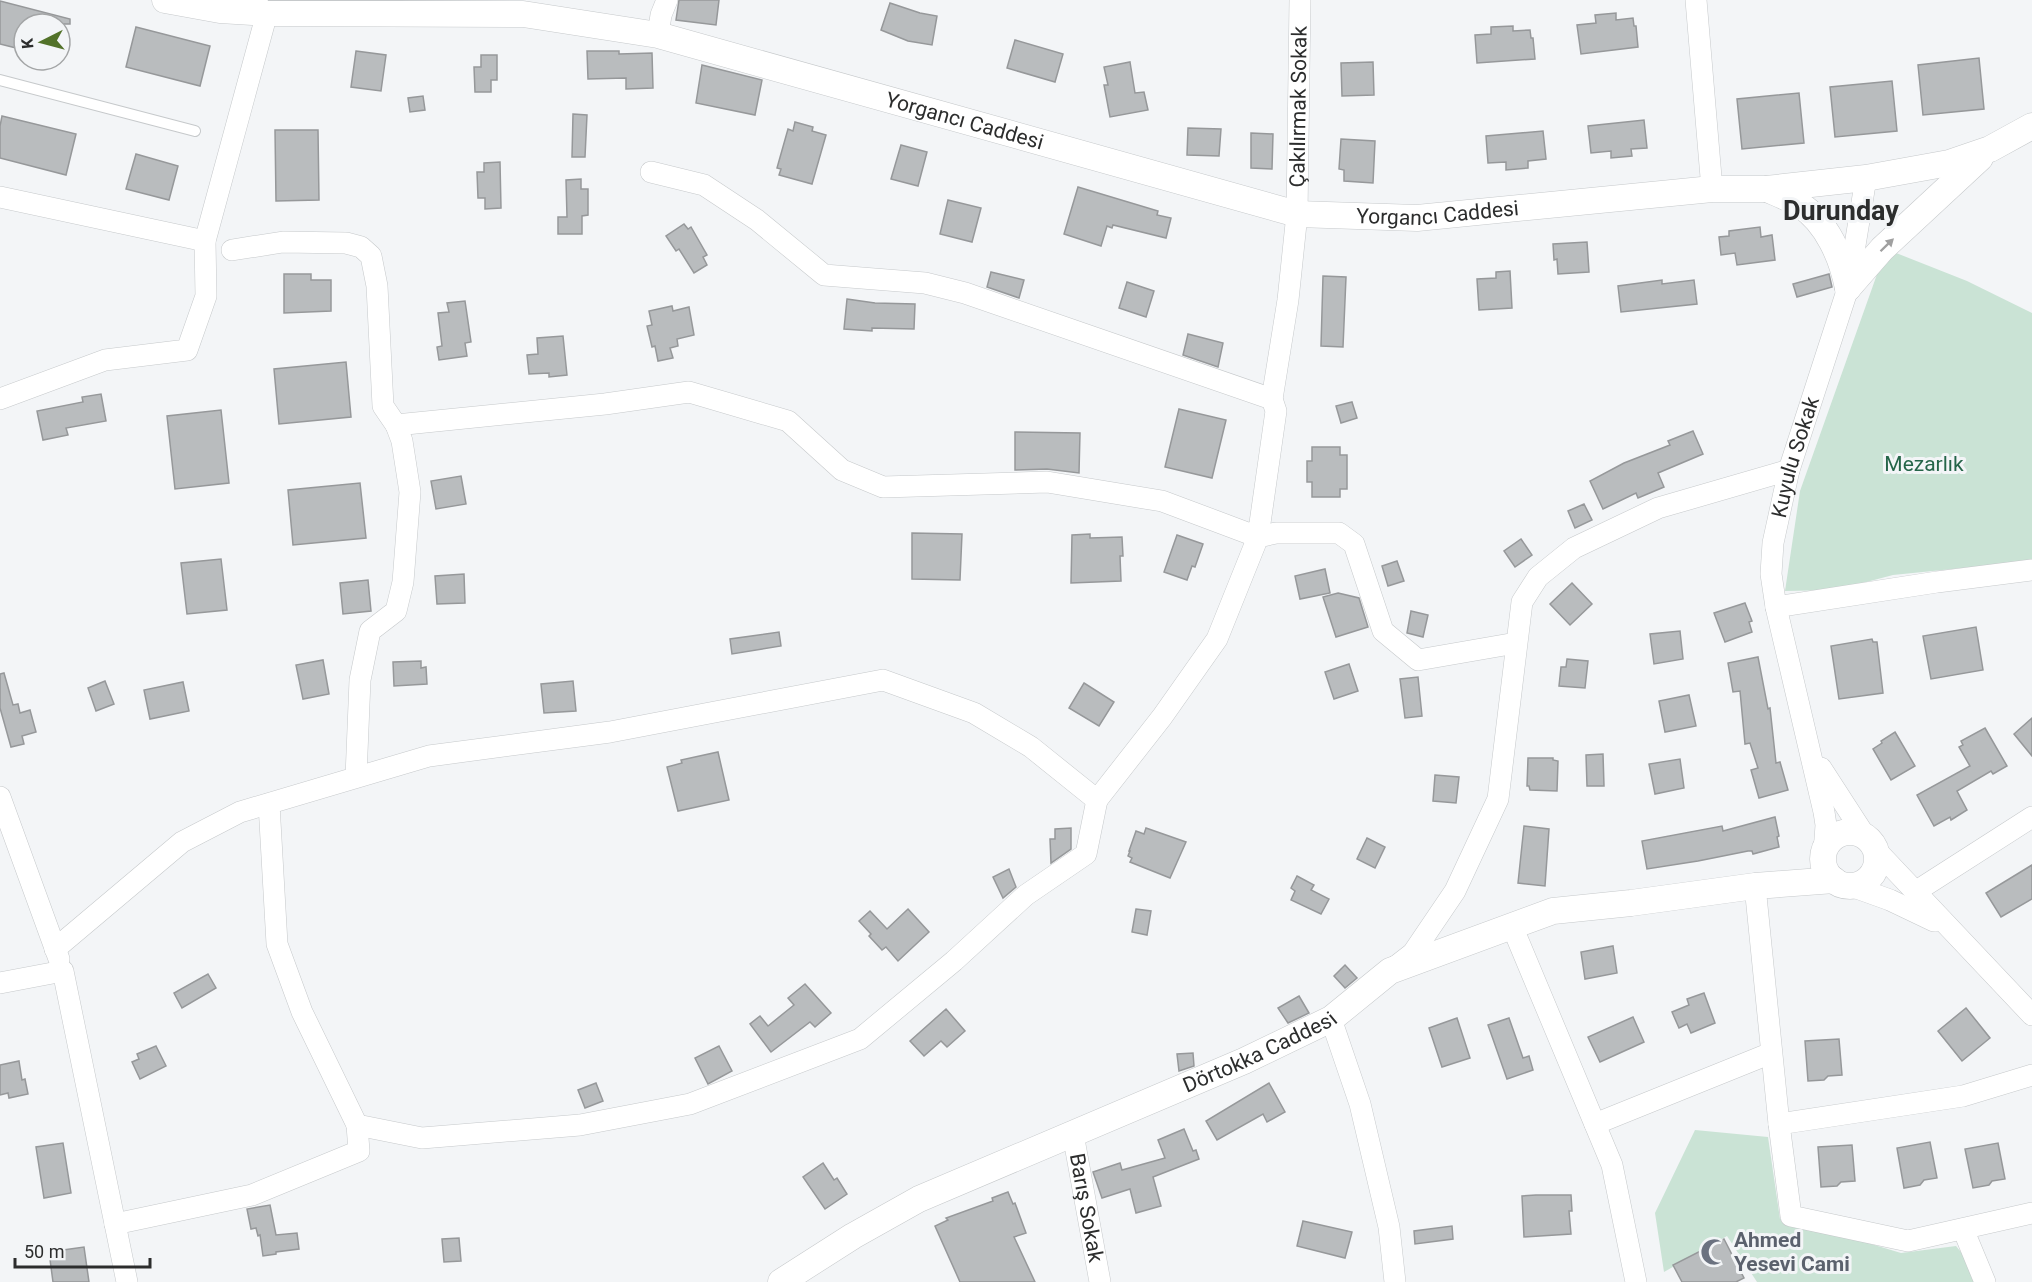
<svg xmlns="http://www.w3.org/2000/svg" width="2032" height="1282" viewBox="0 0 2032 1282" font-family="Roboto,sans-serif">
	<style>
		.green { fill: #cae3d5 }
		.building { fill: #b9bcbe; stroke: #96989a; stroke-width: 1.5 }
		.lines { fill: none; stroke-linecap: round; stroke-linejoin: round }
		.service-casing { stroke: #c6c9cb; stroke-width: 12 }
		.minor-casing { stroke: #c6c9cb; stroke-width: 22 }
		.tertiary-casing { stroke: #c6c9cb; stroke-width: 27 }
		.service { stroke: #fff; stroke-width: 10 }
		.minor { stroke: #fff; stroke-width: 21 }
		.tertiary { stroke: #fff; stroke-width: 26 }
		.oneway { fill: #a0a0a0 }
		.labels { text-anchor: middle; stroke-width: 6; stroke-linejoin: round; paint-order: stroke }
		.street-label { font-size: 21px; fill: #2c2d2d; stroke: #f3f5f7 }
		.park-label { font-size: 21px; fill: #256549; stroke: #f3f5f7 }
		.worship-label { font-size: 21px; font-weight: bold; fill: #5b616d; stroke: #f3f5f7; text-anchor: start }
		.district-label { font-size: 27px; font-weight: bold; fill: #2c2d2d; stroke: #f3f5f7 }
	</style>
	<rect width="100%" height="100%" fill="#f3f5f7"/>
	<!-- green -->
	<g class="green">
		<polygon points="1886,249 1967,281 2032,313 2032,561 1893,575 1836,590 1785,591 1800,491"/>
		<polygon points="1695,1130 1768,1137 1780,1219 1848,1237 1901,1253 1956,1246 1971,1264 1974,1282 1757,1282 1727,1236 1664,1272 1655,1213"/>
	</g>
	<!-- building -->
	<g class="building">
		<polygon points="679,0 719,0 716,25 676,20"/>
		<polygon points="0,1 70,19 70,24 24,24 24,50 0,44"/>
		<polygon points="890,3 920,13 937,16 932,45 908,41 881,30"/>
		<polygon points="1616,13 1616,20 1633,18 1634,26 1636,26 1638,47 1581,54 1577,25 1596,23 1595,15"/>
		<polygon points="1513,26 1513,31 1530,30 1531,38 1533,38 1535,59 1477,63 1475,35 1491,34 1491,27"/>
		<polygon points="136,27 210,46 200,86 126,67"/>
		<polygon points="1015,40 1063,54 1055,82 1007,68"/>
		<polygon points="356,51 386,55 381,91 351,87"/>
		<polygon points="587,51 619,51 619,54 652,53 653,88 626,89 626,78 588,79"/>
		<polygon points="481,55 497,55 497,80 491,80 491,92 475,92 474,67 481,67"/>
		<polygon points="1979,58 1984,109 1923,115 1918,65"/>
		<polygon points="1130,62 1135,93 1144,92 1148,110 1110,117 1104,85 1108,85 1104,67"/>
		<polygon points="1373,62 1374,95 1342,96 1341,63"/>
		<polygon points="702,65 762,80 755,115 696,103"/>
		<polygon points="1892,81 1897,131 1835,137 1830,87"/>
		<polygon points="1799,93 1804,143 1742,149 1737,99"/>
		<polygon points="423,96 425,110 410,112 408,98"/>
		<polygon points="573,114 587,115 585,157 572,157"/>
		<polygon points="2,116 76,134 66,175 0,158 0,126"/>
		<polygon points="1644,120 1647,148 1631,149 1632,156 1611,158 1611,151 1591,153 1588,126"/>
		<polygon points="795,122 813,127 812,131 826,135 812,184 779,175 781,169 777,168 788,129 793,131"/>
		<polygon points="1188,128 1221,129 1219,156 1187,155"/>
		<polygon points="275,130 318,130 319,200 276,201"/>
		<polygon points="1543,131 1546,159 1528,161 1528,168 1506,170 1506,162 1488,163 1486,136"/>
		<polygon points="1251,133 1273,134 1272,169 1251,168"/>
		<polygon points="1341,139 1375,141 1373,183 1344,181 1344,170 1339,169"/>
		<polygon points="901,145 927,152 918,186 891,179"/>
		<polygon points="136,154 178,166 169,200 126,189"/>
		<polygon points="500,162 501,208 485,209 485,198 478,198 477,172 484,172 484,163"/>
		<polygon points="581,179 581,189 588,189 588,215 582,216 582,234 558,234 558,217 567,217 566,180"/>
		<polygon points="1078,187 1158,211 1157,215 1171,218 1166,238 1113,225 1112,228 1107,226 1101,246 1064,234"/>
		<polygon points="948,200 981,208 972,242 940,234"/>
		<polygon points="684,224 688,229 691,227 707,255 703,257 707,265 694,273 679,249 676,251 666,236"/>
		<polygon points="1760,227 1761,237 1772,235 1775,260 1737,265 1735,253 1721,255 1719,237 1729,236 1729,231"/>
		<polygon points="1587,242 1589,272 1558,274 1557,259 1554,260 1553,244"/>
		<polygon points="1510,271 1512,308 1479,310 1477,279 1496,278 1496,272"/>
		<polygon points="991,272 1024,280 1019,298 987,287"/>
		<polygon points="284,274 311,274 311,280 331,280 331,311 284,313"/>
		<polygon points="1829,274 1832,287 1797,297 1793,284"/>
		<polygon points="1323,276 1346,277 1343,347 1321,346"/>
		<polygon points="1662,280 1662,284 1694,280 1697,304 1621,312 1618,286"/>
		<polygon points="1127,282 1154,291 1146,317 1119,308"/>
		<polygon points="847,299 875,303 915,304 914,329 872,328 872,331 844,329"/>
		<polygon points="465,301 471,342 465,343 467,356 439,360 437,347 442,346 438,313 449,312 447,303"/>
		<polygon points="672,306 673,311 689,307 694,335 677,339 678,346 670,348 673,358 658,361 655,346 652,347 647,326 652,325 649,311"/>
		<polygon points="1188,334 1223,343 1218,367 1183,355"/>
		<polygon points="563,336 567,375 549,377 549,373 529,374 527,355 538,354 537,338"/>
		<polygon points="346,362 351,417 279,424 274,369"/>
		<polygon points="101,394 106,421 66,428 68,435 43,440 37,411 83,402 82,397"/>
		<polygon points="1352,402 1357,418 1341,423 1336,406"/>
		<polygon points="1179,409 1226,420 1212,478 1165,467"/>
		<polygon points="221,410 229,483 175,489 167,416"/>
		<polygon points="1693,431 1703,454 1658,473 1664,487 1638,498 1636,493 1603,509 1590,481 1624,463 1670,445 1668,441"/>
		<polygon points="1015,432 1080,433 1079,473 1047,469 1015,470"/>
		<polygon points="1312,447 1340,447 1340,455 1347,455 1347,489 1340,489 1340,497 1312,497 1312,482 1307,482 1307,461 1312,461"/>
		<polygon points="461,476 466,504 436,509 431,481"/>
		<polygon points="360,483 366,538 293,545 288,490"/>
		<polygon points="1584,504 1592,520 1575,528 1568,511"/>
		<polygon points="912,533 962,534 960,580 912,579"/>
		<polygon points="1090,534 1090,538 1122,537 1123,556 1120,556 1121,581 1071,583 1072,535"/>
		<polygon points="1177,535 1203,544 1195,567 1192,566 1187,580 1164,572"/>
		<polygon points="1521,539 1532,555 1515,567 1504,551"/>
		<polygon points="221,559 227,610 187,614 181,563"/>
		<polygon points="1397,561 1404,581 1388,586 1382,566"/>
		<polygon points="1325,569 1330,593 1300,599 1295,576"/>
		<polygon points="464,574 465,603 437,604 435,576"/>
		<polygon points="368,580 371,611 343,614 340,583"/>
		<polygon points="1572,583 1592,604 1570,625 1550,604"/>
		<polygon points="1338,593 1359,598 1368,627 1336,637 1323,597"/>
		<polygon points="1745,603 1752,621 1749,622 1752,632 1725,642 1714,613"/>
		<polygon points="1411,611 1428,615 1423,637 1407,633"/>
		<polygon points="1976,627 1983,670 1931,679 1923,636"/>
		<polygon points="1680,631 1683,659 1654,664 1650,634"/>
		<polygon points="779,632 781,646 732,654 730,639"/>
		<polygon points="1872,639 1873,642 1877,642 1883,693 1839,699 1831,646"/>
		<polygon points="1758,657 1768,709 1770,708 1776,763 1780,762 1788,790 1759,798 1751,770 1758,768 1750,743 1745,744 1740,691 1733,692 1728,663"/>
		<polygon points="1567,659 1588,661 1585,688 1559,686 1561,667 1566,667"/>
		<polygon points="323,660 329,694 303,699 296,665"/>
		<polygon points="421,661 421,668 426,667 427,684 394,686 393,662"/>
		<polygon points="1349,664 1358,691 1334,699 1325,672"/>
		<polygon points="4,673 13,705 18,704 20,713 30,710 36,732 22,736 24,744 11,747 0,708 0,674"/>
		<polygon points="1418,677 1422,716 1405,718 1400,679"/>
		<polygon points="105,681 114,704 96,711 88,688"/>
		<polygon points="573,681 576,711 544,713 541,684"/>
		<polygon points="183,682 189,711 150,719 144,690"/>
		<polygon points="1084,683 1114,702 1099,726 1069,708"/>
		<polygon points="1689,695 1696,726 1665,732 1659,701"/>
		<polygon points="2032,718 2032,756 2014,734"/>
		<polygon points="1985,728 2007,766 1993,774 1991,771 1957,791 1967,810 1951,820 1950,817 1934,826 1917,795 1970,766 1959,747 1963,745 1961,741"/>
		<polygon points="1895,732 1915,766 1891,780 1873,749 1882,743 1881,741"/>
		<polygon points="718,752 729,800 678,811 667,767 682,763 681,760"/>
		<polygon points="1603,754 1604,786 1587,786 1586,755"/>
		<polygon points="1528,758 1553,758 1553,760 1558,761 1557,791 1530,790 1529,786 1527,786"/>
		<polygon points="1680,759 1684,788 1655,794 1649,764"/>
		<polygon points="1435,775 1459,777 1456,803 1433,801"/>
		<polygon points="1775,817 1779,836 1777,837 1779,847 1753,854 1752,851 1748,851 1698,861 1647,869 1642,841 1722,826 1723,831"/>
		<polygon points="1524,826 1549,829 1545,886 1518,883"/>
		<polygon points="1071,828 1071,849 1051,863 1050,839 1055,839 1055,829"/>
		<polygon points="1146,828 1186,842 1170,878 1130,862 1132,858 1128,856 1130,851 1129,851 1136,831 1144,834"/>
		<polygon points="1367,838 1385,847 1375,868 1357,859"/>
		<polygon points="2032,865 2032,899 2001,917 1986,893"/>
		<polygon points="1009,869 1016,887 1003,898 993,877"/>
		<polygon points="1297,876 1314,885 1311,890 1329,899 1321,914 1291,900 1295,891 1291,888"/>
		<polygon points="908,909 929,932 898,961 886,947 882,950 869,936 871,934 859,921 870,911 887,929"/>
		<polygon points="1136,909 1151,911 1147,935 1132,932"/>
		<polygon points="1613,946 1617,973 1585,979 1581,952"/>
		<polygon points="1345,965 1357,978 1345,988 1334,976"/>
		<polygon points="208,974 216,988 182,1008 174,993"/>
		<polygon points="805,984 831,1013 815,1027 810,1022 771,1052 750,1024 760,1016 768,1026 794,1005 788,998"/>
		<polygon points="1704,993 1715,1023 1691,1033 1687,1024 1679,1028 1672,1012 1689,1005 1687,999"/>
		<polygon points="1299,996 1309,1013 1288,1023 1278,1008"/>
		<polygon points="1966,1008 1990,1038 1962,1061 1938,1031"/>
		<polygon points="946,1009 965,1031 947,1047 941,1041 924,1056 910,1041"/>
		<polygon points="1633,1017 1644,1042 1600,1062 1588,1037"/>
		<polygon points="1457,1018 1470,1058 1442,1067 1429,1028"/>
		<polygon points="1509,1018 1523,1058 1529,1056 1533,1070 1507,1079 1488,1025"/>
		<polygon points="1839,1039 1842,1075 1828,1076 1824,1080 1808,1081 1805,1041"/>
		<polygon points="156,1046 166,1066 140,1079 132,1062 139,1059 137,1054"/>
		<polygon points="719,1046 732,1071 708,1084 695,1058"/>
		<polygon points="1193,1053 1194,1066 1179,1071 1177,1054"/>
		<polygon points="19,1061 22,1080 25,1079 28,1094 9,1098 8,1093 0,1095 0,1065"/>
		<polygon points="596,1083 603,1101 585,1108 578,1090"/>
		<polygon points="1269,1083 1285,1112 1267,1122 1263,1114 1217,1140 1206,1121"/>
		<polygon points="1184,1129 1193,1151 1196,1150 1199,1159 1153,1177 1161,1206 1136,1213 1130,1189 1102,1198 1093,1172 1120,1163 1122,1170 1165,1158 1158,1140"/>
		<polygon points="1930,1142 1937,1178 1924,1180 1920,1185 1904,1188 1897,1148"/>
		<polygon points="63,1143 71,1193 44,1198 36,1147"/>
		<polygon points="1998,1143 2005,1179 1992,1181 1989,1185 1973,1188 1965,1149"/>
		<polygon points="1852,1145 1855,1181 1841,1182 1837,1186 1821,1187 1818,1147"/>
		<polygon points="823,1163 834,1180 837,1178 847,1194 825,1209 803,1177"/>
		<polygon points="1008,1192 1013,1204 1015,1203 1026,1233 1014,1237 1035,1282 960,1282 935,1226 948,1220 946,1218 993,1201 992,1198"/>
		<polygon points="1536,1195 1571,1195 1572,1211 1569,1211 1571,1234 1524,1237 1522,1196"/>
		<polygon points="270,1205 276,1235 297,1233 299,1249 276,1252 276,1254 263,1256 260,1235 258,1236 256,1228 251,1229 247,1209"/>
		<polygon points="1303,1221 1352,1232 1345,1258 1297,1246"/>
		<polygon points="1452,1226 1453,1239 1415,1244 1414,1231"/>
		<polygon points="459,1238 461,1261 444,1262 442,1239"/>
		<polygon points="1724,1239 1744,1278 1736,1282 1682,1282 1673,1265"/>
		<polygon points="84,1247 89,1282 53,1282 49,1252"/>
	</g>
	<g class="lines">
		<defs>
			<polyline id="service" points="0,80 195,131"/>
			<g id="minor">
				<polyline points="1696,0 1712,189"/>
				<polyline points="658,35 661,15 667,0"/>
				<polyline points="0,197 205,241"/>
				<polyline points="232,250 283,242 346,243 361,247 371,256 377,286 383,406 396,425 605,404 689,392 788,421 842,470 883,487 1047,482 1162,501 1258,537 1276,411 1272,399 965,293 925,283 824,275 757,220 704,185 651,172"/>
				<polyline points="0,399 105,360 187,350 206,296 205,241 267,13"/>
				<path id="s1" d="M1272 399 1288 300 1297 214 1300 0"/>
				<polyline points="1776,607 1937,582 2032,570"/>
				<polyline points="1821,768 1865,836"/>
				<polyline points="356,777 360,680 370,631 396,611 403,582 410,492 402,441 396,425"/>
				<polyline points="0,797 59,959"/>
				<polyline points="269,804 277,944 302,1012 357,1125 422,1138 580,1125 690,1104 860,1039 954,961 1026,895 1086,854 1097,800"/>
				<polyline points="1876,850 2032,1015"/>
				<path id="s2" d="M1824 853 1826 825 1824 812 1776 607 1771 574 1773 543 1789 470 1848 288 1866 178"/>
				<polyline points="1755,886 1779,1124 1963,1096 2032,1075"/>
				<polyline points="1851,886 1890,900 1934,921"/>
				<polyline points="1915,892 2032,817"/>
				<polyline points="1512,926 1612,1165 1636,1282"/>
				<polyline points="55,949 182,842 240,812 429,756 610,732 883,680 974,713 1031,747 1097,800 1162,717 1217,639 1258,537 1276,533 1339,533 1354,544 1383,631 1418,660 1516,643"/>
				<polyline points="1395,967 1413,953 1455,891 1498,799 1522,602 1538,577 1574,548 1658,508 1789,470"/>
				<polyline points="0,983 63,971 127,1282"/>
				<polyline points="1331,1019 1360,1104 1389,1227 1395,1282"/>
				<polyline points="1595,1124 1771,1053"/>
				<polyline points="1779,1124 1791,1216 1908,1241 2032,1213"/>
				<path id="s3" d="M1073 1134 1100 1282"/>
				<polyline points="115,1224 252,1195 359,1151 357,1125"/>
				<polyline points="1963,1229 1985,1282"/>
			</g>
			<g id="tertiary">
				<path id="s4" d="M165 0 220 10 267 13 523 14 658 35 1297 214 1417 218 1712 189H1766L1866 178 1949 163 1990 149 2032 126"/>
				<path d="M1767 189C1778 194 1790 198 1800 205 1827 222 1842 258 1848 288"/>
				<polyline points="1848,288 1882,249 1980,158"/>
				<circle cx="1850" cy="859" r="27"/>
				<path id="s5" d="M781 1282 853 1236 919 1199 1244 1061 1331 1019 1390 971 1553 911 1631 903 1755 886 1834 880"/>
			</g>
		</defs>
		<!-- service casing -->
		<use href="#service" class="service-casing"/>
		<!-- minor casing -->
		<use href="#minor" class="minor-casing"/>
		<!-- tertiary casing -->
		<use href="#tertiary" class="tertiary-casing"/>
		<!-- service -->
		<use href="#service" class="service"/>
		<!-- minor -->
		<use href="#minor" class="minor"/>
		<!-- tertiary -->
		<use href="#tertiary" class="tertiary"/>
	</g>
	<!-- one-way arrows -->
	<defs><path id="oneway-solid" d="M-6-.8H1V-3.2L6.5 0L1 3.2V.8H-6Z" transform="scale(1.5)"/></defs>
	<use class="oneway" href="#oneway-solid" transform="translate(1887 245) rotate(-44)"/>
	<!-- icons -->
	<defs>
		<symbol id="mosque-bare" viewBox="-9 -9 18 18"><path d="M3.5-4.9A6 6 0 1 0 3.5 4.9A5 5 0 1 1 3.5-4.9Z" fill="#6b7280" stroke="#f3f5f7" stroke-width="2.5" paint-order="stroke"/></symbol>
	</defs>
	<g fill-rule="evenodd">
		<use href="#mosque-bare" x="1695" y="1233" width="38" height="38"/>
	</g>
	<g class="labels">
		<!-- street labels -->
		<g class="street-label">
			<text dy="7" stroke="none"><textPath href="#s1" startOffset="294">Çakılırmak Sokak</textPath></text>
			<text dy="7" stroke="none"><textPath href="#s4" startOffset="814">Yorgancı Caddesi</textPath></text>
			<text dy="7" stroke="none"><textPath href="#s4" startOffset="1300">Yorgancı Caddesi</textPath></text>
			<text dy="7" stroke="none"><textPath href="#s2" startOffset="405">Kuyulu Sokak</textPath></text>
			<text dy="7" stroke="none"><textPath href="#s5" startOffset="532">Dörtokka Caddesi</textPath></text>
			<text dy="7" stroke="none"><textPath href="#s3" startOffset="75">Barış Sokak</textPath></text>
		</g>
		<!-- park labels -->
		<g class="park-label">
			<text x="1924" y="471">Mezarlık</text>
		</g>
		<!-- worship labels -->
		<g class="worship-label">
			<text x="1734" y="1247">Ahmed<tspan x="1734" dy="24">Yesevi Cami</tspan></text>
		</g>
		<!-- district labels -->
		<g class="district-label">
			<text x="1841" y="220">Durunday</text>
		</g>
	</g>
	<!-- north arrow -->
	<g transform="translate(42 42) rotate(264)"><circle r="28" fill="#f3f5f7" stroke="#a3a5a6" stroke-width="1.5"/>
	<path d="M0-4.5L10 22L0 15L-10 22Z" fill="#527229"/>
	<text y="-9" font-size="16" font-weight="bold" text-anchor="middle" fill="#2c2d2d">K</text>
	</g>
	<!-- scale -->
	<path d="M15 1258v9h135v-9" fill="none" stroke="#2c2d2d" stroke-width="3"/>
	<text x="24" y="1258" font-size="18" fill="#2c2d2d" stroke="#f3f5f7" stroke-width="4.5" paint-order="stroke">50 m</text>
</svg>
